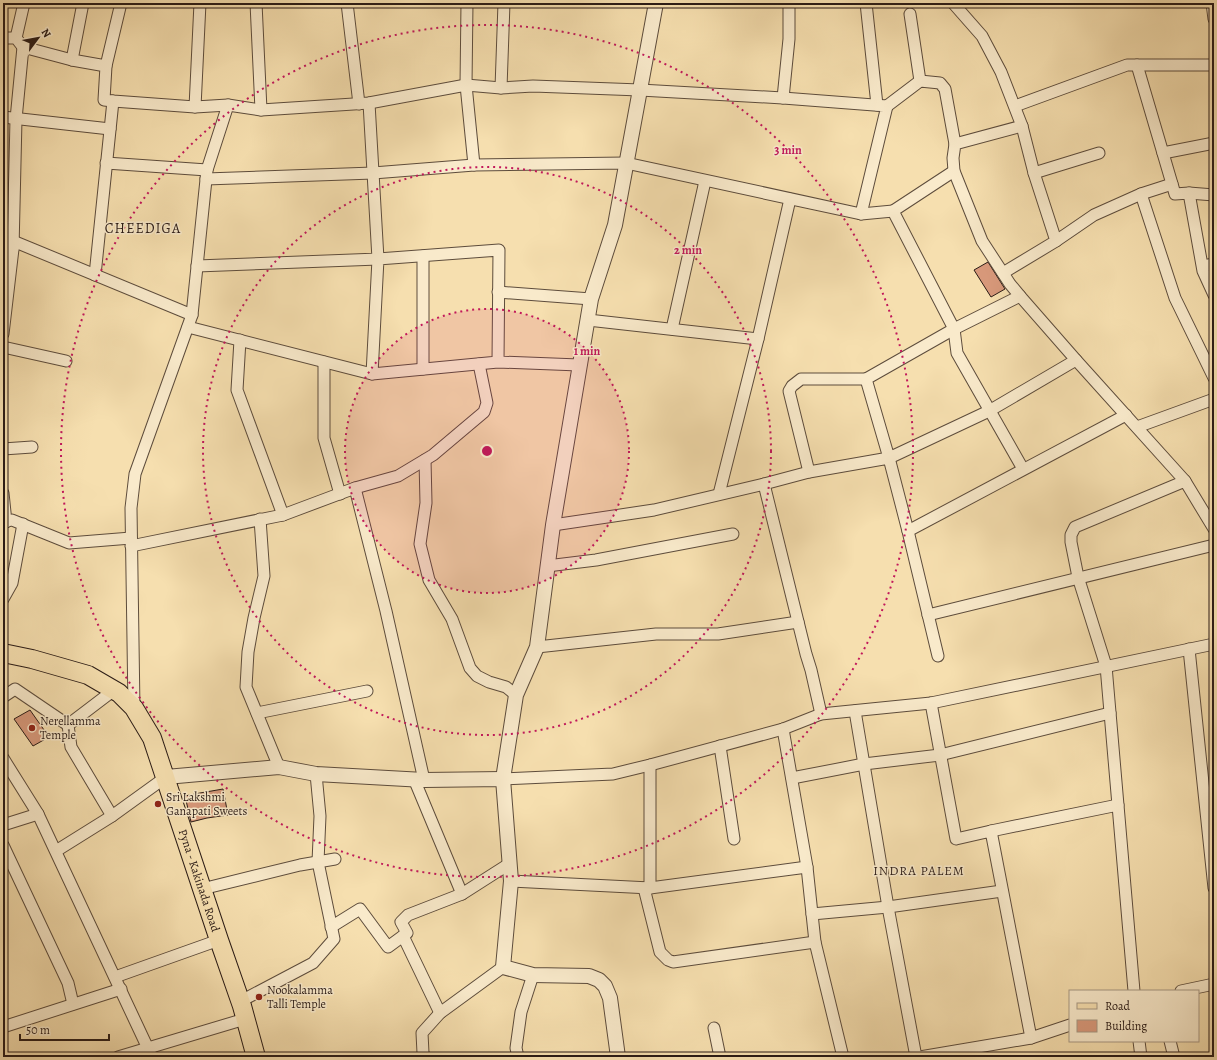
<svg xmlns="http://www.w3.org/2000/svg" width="1217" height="1060" viewBox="0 0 1217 1060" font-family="Alegreya,serif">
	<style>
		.building { fill: #d7987a; stroke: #2a1b16 }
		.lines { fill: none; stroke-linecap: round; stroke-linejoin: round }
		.minor-casing { stroke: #5d4c3c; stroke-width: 13 }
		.tertiary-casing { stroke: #5d4c3c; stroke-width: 16 }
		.primary-casing { stroke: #2a1b16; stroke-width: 20 }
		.minor { stroke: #f9eacb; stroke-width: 11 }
		.tertiary { stroke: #f9eacb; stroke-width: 14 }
		.primary { stroke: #f6dfaf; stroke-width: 18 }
		.ring { fill: none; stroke: #c2185b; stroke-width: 2; stroke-dasharray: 2 4 }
		.poi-dot { fill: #8f2418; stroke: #f9eacb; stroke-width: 1.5 }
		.labels { text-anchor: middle; stroke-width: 3; stroke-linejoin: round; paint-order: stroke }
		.poi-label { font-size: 12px; fill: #2a1b16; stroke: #f9eacb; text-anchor: start }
		.street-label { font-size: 12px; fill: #2a1b16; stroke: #f9eacb }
		.neighbourhood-label { font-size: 13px; letter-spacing: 1px; fill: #2a1b16; stroke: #f9eacb }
		.quarter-label { font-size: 14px; letter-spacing: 1px; fill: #2a1b16; stroke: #f9eacb }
		.centre { fill: #c2185b; stroke: #f9eacb; stroke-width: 2 }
		.ring-label { font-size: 12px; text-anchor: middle; font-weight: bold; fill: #c2185b; stroke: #f9eacb; stroke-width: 3; stroke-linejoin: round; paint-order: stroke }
	</style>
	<rect width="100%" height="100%" fill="#f6dfaf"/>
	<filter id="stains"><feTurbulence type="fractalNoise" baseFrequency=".005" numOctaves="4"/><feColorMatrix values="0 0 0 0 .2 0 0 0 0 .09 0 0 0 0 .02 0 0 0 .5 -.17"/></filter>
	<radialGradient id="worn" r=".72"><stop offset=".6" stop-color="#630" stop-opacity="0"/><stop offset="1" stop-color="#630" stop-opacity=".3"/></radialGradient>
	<!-- building -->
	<g class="building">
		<polygon points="988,262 1005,289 991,297 974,270"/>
		<polygon points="30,710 49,737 33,746 14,719"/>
		<polygon points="223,789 228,815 207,818 191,822 185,796 200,793"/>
	</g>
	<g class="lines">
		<defs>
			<g id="minor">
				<polyline points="256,3 261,110"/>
				<polyline points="347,3 359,104"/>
				<polyline points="467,3 466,85 474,165"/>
				<polyline points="866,3 877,105"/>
				<polyline points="953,3 982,36 1001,72 1022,126 1034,173 1056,241 1003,273"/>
				<polyline points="1212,3 1214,19"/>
				<polyline points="910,14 920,81"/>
				<polyline points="3,38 16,38 23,47 72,60 106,66 104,100 113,101 195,107 228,105 261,110 369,103 466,85 501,88 533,86 640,90 783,98 887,106 861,214"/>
				<polyline points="16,38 24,3"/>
				<polyline points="72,60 83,3"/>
				<polyline points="1137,65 1175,194 1189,193 1203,271 1214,295"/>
				<polyline points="106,66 121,3"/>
				<polyline points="501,88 504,3"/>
				<polyline points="783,98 789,39 789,3"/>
				<polyline points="887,106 920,81 940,83 945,89 955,144"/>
				<polyline points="1015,106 1127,65 1214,65"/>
				<polyline points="195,107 200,3"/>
				<polyline points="3,117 110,129"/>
				<polyline points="1022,126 955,144 953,158 954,171 982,241 1010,284 1020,296 1076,360 1185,481"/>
				<polyline points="1163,153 1214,143"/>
				<polyline points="106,163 207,170"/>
				<polyline points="954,171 893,211 954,329 957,353 1023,469"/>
				<polyline points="1034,173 1099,153"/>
				<polyline points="206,179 373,173 474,165 626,163 861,214 893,211"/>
				<polyline points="1189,193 1214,195"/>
				<polyline points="1141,194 1175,298 1214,378"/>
				<polyline points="13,241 192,315 207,170 228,105"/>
				<polyline points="1056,241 1094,215 1141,194 1172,184"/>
				<polyline points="3,248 13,249 16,119 23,47"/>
				<polyline points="197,266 378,259 369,103"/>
				<polyline points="1203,266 1214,264"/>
				<polyline points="95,275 113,101"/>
				<polyline points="498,292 591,299"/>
				<polyline points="1020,296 954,329 866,379 889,458 989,411 1076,360"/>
				<polyline points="588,320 758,339"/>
				<polyline points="188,327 372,374"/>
				<polyline points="672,329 705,181"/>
				<polyline points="3,334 13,249"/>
				<polyline points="240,340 237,390 283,515"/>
				<polyline points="3,347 66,361"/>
				<polyline points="324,362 324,438 340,494"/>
				<polyline points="498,362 499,250 378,259 372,374 498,362 579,365"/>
				<polyline points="423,369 423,256"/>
				<polyline points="1137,427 1214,399"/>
				<polyline points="3,449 32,447"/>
				<polyline points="425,460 426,503 420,544 429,580 452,619 470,668 477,676 489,682 506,687 516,695"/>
				<polyline points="809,472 789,391 792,386 801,379 866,379"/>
				<polyline points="764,484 809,472 889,458 908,531 938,656"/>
				<polyline points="355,488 398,476 433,455 484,412 487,403 479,364"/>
				<polyline points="3,493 6,522"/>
				<polyline points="719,494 758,339 790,199"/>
				<polyline points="260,519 264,576 254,618 248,652 246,687 279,767"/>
				<polyline points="3,522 12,520 69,543 131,538"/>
				<polyline points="553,525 654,510 764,484 806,654 811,670 821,714"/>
				<polyline points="908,531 1126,415"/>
				<polyline points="131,546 283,515 355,488 386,611 424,780"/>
				<polyline points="547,566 596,560 733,534"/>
				<polyline points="3,599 12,583 23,524"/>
				<polyline points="928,615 1214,545"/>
				<polyline points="537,647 656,634 718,634 798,622"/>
				<polyline points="1189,649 1214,888"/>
				<polyline points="3,697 15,689 68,725"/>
				<polyline points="931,703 956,839 991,831 1031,1038 1070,1025"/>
				<polyline points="134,708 131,508 135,474 192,315"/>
				<polyline points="855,711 888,907 916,1057"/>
				<polyline points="257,713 367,691"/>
				<polyline points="783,729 807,867 815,942 843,1057"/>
				<polyline points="720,746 734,839"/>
				<polyline points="3,758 38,814"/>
				<polyline points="792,778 864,764 940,755 1110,713"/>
				<polyline points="414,779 462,894"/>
				<polyline points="503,779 613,774 650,765 783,729 821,714 931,703 1214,644"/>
				<polyline points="112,816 71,747 68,725 114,690"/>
				<polyline points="3,825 38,814 152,1057"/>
				<polyline points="991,831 1118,805"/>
				<polyline points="3,845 68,983 73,1004"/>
				<polyline points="56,851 112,816 166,777"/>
				<polyline points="511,881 650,888 807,867"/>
				<polyline points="644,888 660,952 668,960 673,962 815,942"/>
				<polyline points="650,888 650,765"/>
				<polyline points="202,889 300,865 335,859"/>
				<polyline points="812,914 888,907 1002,891"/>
				<polyline points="331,927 360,909 388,947 407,933 401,922 408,915 462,894 509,864"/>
				<polyline points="403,936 440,1013"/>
				<polyline points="115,977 219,940"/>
				<polyline points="1134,991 1106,666 1078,577 1071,542 1071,535 1075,527 1185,481 1214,529"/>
				<polyline points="1181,991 1214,984"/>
				<polyline points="241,1001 313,963 334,939 318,862 320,816 316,774"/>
				<polyline points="3,1027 121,989"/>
				<polyline points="714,1028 720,1057"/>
				<polyline points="1139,1041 1141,1057"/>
				<polyline points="1170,1041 1174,1057"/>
				<polyline points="118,1057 245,1019"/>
				<polyline points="425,1057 423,1053 422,1033 440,1013 503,967"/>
				<polyline points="518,1057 516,1048 521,1012 533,975"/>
				<polyline points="920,1057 1031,1038"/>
			</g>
			<g id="tertiary">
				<polyline points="166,777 279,767 316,774 424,780 503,779 511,881 503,967 533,975 589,976 599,980 605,986 610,998 618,1057"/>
				<polyline points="503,779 516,695 537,647 553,525 591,299 615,225 656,3"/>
			</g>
			<g id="primary">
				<path id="s1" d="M3 653 32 659 88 675 119 693 134 708 152 738 219 940 242 1006 256 1057"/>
			</g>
		</defs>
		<!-- minor casing -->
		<use href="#minor" class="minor-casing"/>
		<!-- tertiary casing -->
		<use href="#tertiary" class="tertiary-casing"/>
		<!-- primary casing -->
		<use href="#primary" class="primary-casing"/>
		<!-- minor -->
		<use href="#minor" class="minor"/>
		<!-- tertiary -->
		<use href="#tertiary" class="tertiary"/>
		<!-- primary -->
		<use href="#primary" class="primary"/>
	</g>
	<!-- distance rings -->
	<circle cx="487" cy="451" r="142" fill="#c2185b" fill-opacity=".12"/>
	<g class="ring">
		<circle cx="487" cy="451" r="142"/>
		<circle cx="487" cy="451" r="284"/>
		<circle cx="487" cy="451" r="426"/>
	</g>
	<!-- markers -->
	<g class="poi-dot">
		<circle cx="32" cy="728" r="4"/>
		<circle cx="158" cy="804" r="4"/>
		<circle cx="259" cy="997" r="4"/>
	</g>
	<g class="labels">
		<!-- poi labels -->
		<g class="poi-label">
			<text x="40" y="725">Nerellamma<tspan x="40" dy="14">Temple</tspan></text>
			<text x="166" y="801">Sri Lakshmi<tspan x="166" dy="14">Ganapati Sweets</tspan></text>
			<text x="267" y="994">Nookalamma<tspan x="267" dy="14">Talli Temple</tspan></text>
		</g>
		<!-- street labels -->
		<g class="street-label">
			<text dy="4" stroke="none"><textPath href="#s1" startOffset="330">Pyna - Kakinada Road</textPath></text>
		</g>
		<!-- neighbourhood labels -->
		<g class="neighbourhood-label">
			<text x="919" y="875">INDRA PALEM</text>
		</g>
		<!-- quarter labels -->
		<g class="quarter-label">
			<text x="143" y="233">CHEEDIGA</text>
		</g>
	</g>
	<circle cx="487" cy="451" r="6" class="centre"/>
	<g class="ring-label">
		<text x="788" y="154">3 min</text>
		<text x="688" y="254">2 min</text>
		<text x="587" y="355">1 min</text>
	</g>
	<!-- margin -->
	<rect width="1217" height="1060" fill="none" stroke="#f6dfaf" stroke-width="16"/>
	<rect x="4" y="4" width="1209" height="1052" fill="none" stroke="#2a1b16" stroke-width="2"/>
	<rect x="8" y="8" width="1201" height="1044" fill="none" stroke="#2a1b16"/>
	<!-- legend -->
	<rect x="1069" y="990" width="130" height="52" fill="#f9eacb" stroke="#a69783"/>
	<rect x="1077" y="1003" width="20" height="6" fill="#f6dfaf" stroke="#a69783"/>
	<text x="1105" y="1010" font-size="12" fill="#2a1b16">Road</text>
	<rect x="1077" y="1020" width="20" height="12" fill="#d7987a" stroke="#a69783"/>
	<text x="1105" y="1030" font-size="12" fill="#2a1b16">Building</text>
	<!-- north arrow -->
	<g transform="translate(38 38) rotate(58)" stroke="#f9eacb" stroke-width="3" paint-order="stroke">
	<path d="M0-3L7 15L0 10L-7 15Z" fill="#2a1b16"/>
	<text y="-6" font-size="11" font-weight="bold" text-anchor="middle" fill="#2a1b16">N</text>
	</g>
	<!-- scale -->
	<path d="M20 1034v6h89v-6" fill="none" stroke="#2a1b16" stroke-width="2"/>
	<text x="26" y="1034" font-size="12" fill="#2a1b16" stroke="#f9eacb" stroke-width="3" paint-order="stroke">50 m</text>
	<rect width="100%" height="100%" filter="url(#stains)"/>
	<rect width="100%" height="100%" fill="url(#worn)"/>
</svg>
